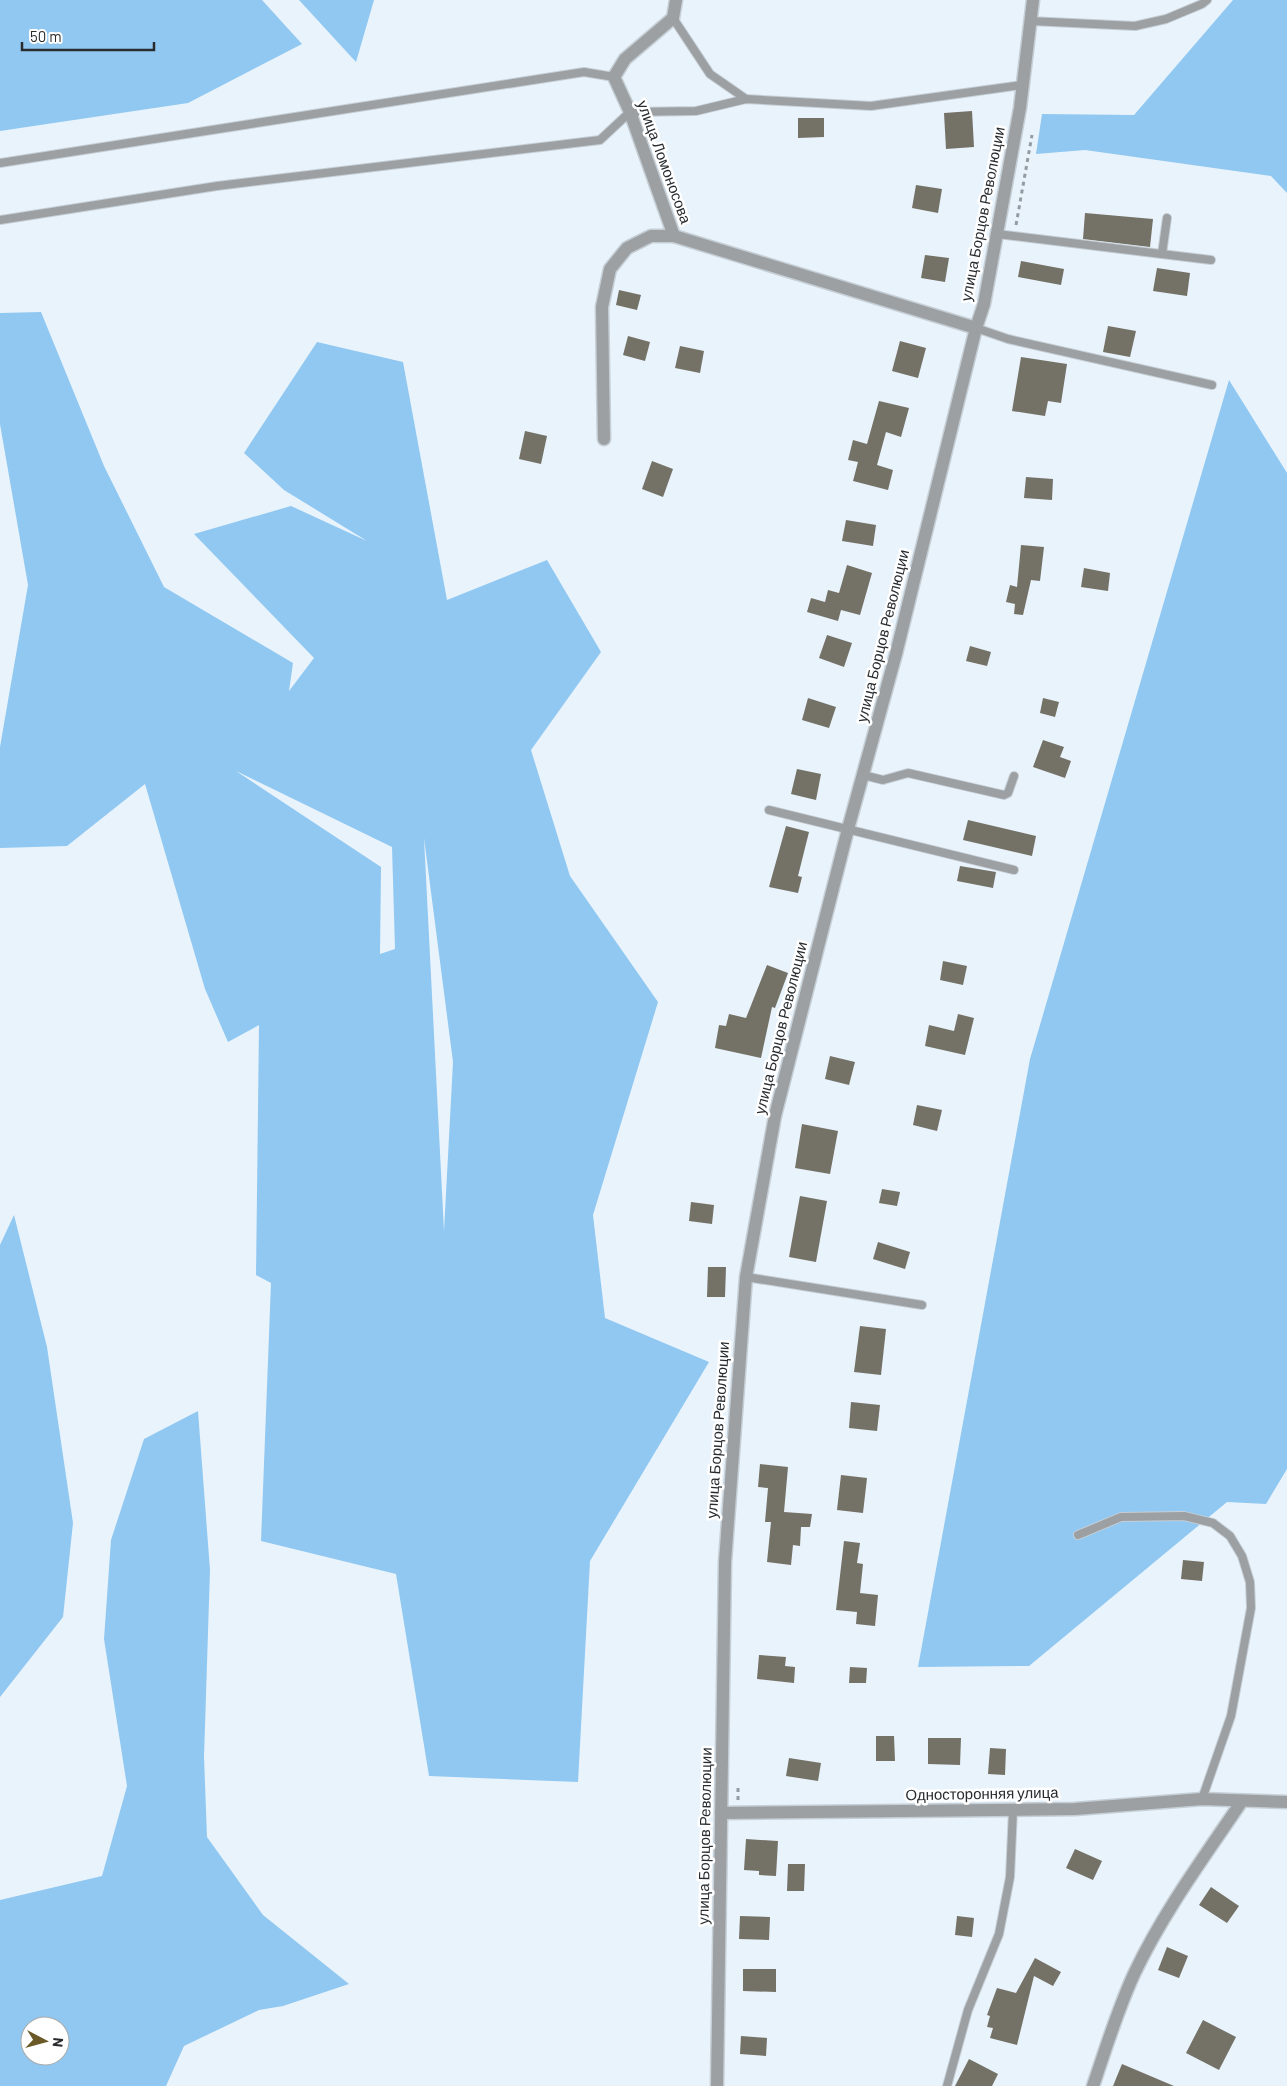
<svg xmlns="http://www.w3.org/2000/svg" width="1287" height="2086" viewBox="0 0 1287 2086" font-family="Barlow,sans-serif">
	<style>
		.green { fill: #90c8f2; fill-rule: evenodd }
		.building { fill: #747167 }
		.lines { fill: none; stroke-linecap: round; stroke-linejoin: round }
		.service-casing { stroke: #c6cfd6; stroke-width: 10 }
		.minor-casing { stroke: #c6cfd6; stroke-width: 15 }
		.path { stroke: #949ba1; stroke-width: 3; stroke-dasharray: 4 4; stroke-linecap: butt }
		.service { stroke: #9ca0a3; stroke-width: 8 }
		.minor { stroke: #9ca0a3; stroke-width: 12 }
		.labels { text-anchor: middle; stroke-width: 5; stroke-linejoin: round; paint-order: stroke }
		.street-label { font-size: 15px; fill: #282c2f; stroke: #fff }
	</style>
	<rect width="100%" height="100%" fill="#e9f3fb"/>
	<!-- green -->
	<g class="green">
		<polygon points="0,0 262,0 302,44 188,103 0,131"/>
		<polygon points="299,0 374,0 356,62"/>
		<polygon points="1233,0 1287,0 1287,193 1271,176 1085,150 1036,154 1042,114 1134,115"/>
		<path d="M41 312 104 466 164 587 293 663 289 691 314 658 194 534 291 506 367 541 284 490 244 453 317 342 403 362 447 600 547 560 601 652 531 750 570 876 658 1002 593 1215 605 1318 709 1362 590 1561 578 1782 429 1776 396 1574 261 1541 271 1283 256 1275 259 1025 228 1042 205 989 145 784 67 846 0 848V747L28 585 0 424V313ZM236 771 392 847 395 949 380 954 381 867ZM424 838 453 1062 444 1231Z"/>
		<polygon points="1229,380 1287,473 1287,1469 1266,1504 1227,1502 1029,1666 918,1667 1030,1059"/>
		<polygon points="14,1215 47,1347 73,1523 63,1617 0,1697 0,1245"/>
		<path d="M198 1411 210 1570 204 1757 207 1837 263 1915 349 1984 283 2006 259 2010 184 2046 166 2086H0V1900L102 1876 127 1786 104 1639 111 1540 144 1439ZM30 2026H60V2056H30Z"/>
	</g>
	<!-- building -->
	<g class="building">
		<polygon points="972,111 974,147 946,149 944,113"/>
		<polygon points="798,118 824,118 824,137 798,138"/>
		<polygon points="916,185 942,189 938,213 912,208"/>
		<polygon points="1085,213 1153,219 1150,247 1083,239"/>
		<polygon points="925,255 949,258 945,282 921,278"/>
		<polygon points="1021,261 1064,269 1061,285 1018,277"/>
		<polygon points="1157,268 1190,273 1187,296 1153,291"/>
		<polygon points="619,290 641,295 637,310 616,305"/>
		<polygon points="1108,326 1136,331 1130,357 1103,352"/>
		<polygon points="628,336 650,342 645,361 623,355"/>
		<polygon points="900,341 926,348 918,378 892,371"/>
		<polygon points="680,346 704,351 700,373 675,368"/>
		<polygon points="1021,357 1067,364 1061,403 1048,401 1045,416 1012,411"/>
		<polygon points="879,401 909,408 901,437 886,432 877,465 893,470 888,490 853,481 858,462 848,460 853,440 867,444"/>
		<polygon points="525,431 547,436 541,464 519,459"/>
		<polygon points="652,461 673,469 663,497 642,489"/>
		<polygon points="1026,477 1053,479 1052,500 1024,498"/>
		<polygon points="846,520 876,525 873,546 842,541"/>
		<polygon points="1021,545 1044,547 1040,581 1031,580 1023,615 1014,614 1015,604 1006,602 1010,585 1017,587"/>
		<polygon points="847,565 872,573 860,615 841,610 838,621 807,612 811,598 825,602 828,590 839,593"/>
		<polygon points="1084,568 1110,573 1108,591 1081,587"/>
		<polygon points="827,635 852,643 844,667 819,658"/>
		<polygon points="970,646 991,652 987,666 966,661"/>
		<polygon points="808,698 836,707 829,728 802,720"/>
		<polygon points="1043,698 1059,702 1055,717 1040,713"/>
		<polygon points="1043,740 1064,747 1060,757 1071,761 1065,778 1033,767"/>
		<polygon points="797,769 821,774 816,800 791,794"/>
		<polygon points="968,820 1036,836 1032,856 963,840"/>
		<polygon points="786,826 809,832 798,876 802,877 798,893 769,887"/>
		<polygon points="960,866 996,872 993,888 957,881"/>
		<polygon points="943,961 967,966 963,985 940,980"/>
		<polygon points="767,965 788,973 775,1008 772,1007 761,1058 715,1048 719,1025 726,1026 729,1014 746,1018"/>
		<polygon points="958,1014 974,1018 965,1055 925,1046 929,1025 954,1031"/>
		<polygon points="830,1056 855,1062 849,1085 825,1079"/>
		<polygon points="917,1105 942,1110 937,1131 913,1125"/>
		<polygon points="802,1124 838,1131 830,1174 795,1168"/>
		<polygon points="882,1189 900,1192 897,1206 879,1203"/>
		<polygon points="800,1196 827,1201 816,1262 789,1257"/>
		<polygon points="691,1202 714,1205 712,1224 689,1221"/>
		<polygon points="878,1242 910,1252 905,1269 873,1259"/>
		<polygon points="708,1267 726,1267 725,1297 707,1297"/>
		<polygon points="860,1326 886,1329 881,1375 854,1372"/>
		<polygon points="851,1402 880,1405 877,1431 849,1428"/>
		<polygon points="760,1464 788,1467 784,1512 812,1514 810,1527 801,1527 800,1546 793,1545 791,1565 767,1562 771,1522 765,1522 768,1488 758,1487"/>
		<polygon points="841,1475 867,1478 863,1513 837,1510"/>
		<polygon points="844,1541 860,1543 857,1563 863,1564 860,1593 878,1595 875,1626 856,1624 857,1612 836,1610"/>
		<polygon points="1183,1560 1204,1562 1202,1581 1181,1579"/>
		<polygon points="759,1655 786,1657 785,1666 795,1667 794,1683 757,1679"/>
		<polygon points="850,1667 867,1668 866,1683 849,1683"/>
		<polygon points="876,1736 894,1736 895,1761 876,1761"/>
		<polygon points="928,1738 961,1738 960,1765 928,1764"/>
		<polygon points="990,1748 1006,1749 1005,1775 988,1774"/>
		<polygon points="789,1758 821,1763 818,1781 786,1776"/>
		<polygon points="746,1839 778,1841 776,1876 759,1875 759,1871 744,1870"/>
		<polygon points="1075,1849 1102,1861 1093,1880 1066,1868"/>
		<polygon points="788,1864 805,1864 804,1891 787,1891"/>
		<polygon points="1211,1887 1239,1906 1227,1923 1199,1905"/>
		<polygon points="740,1916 770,1917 769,1940 739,1939"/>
		<polygon points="957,1916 974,1918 972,1937 955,1935"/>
		<polygon points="1167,1947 1188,1956 1179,1978 1158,1970"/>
		<polygon points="1035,1958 1061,1972 1053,1986 1034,1976 1017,2045 990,2038 993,2028 987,2027 990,2016 987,2015 997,1988 1016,1993"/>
		<polygon points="743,1969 776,1969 776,1992 743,1991"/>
		<polygon points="1203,2020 1236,2037 1219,2070 1186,2053"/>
		<polygon points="741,2036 767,2038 766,2056 740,2054"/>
		<polygon points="969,2059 998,2074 992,2086 955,2086"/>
		<polygon points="1122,2064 1174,2086 1113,2086"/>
	</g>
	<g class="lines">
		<defs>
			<g id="service">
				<polyline points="673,18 710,74 746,99"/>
				<polyline points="1030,21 1135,26 1166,19 1202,4 1207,0"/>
				<polyline points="0,163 584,72 614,77"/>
				<polyline points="0,220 217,186 600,140 630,112 696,111 746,99 871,106 1022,85"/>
				<polyline points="997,234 1211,260"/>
				<polyline points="1162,254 1167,218"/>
				<polyline points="976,328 1008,339 1212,385"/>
				<polyline points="863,775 883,780 908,773 1004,795 1008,793 1014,776"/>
				<polyline points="769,810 1014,870"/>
				<polyline points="746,1277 922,1305"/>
				<polyline points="1078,1535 1121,1517 1184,1516 1213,1523 1230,1536 1242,1556 1250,1582 1251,1608 1231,1716 1202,1799"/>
				<polyline points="947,2086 968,2010 999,1934 1010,1877 1013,1810"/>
			</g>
			<g id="minor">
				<polyline points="674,236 976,328"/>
				<polyline points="604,439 602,307 610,269 627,248 651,236 674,236 630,112 614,77 625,59 673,18 676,0"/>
				<polyline points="721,1813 1075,1809 1202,1799 1287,1802"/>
				<polyline points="717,2086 725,1562 746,1277 775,1116 848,829 896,654 976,328 984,304 1020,108 1033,0"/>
				<path d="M1093 2086C1106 2048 1118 2008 1135 1972 1164 1911 1205 1856 1242 1801"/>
			</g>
		</defs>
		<!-- service casing -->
		<use href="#service" class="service-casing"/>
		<!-- minor casing -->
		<use href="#minor" class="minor-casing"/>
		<!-- path -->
		<g class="path">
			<polyline points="1016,225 1032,135"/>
			<polyline points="738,1800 738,1784"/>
		</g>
		<!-- service -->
		<use href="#service" class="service"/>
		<!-- minor -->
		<use href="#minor" class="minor"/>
	</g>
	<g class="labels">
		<!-- street labels -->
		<g class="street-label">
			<text transform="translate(664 162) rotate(70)" y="5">улица Ломоносова</text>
			<text transform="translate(983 214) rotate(-79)" y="5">улица Борцов Революции</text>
			<text transform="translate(883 636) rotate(-76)" y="5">улица Борцов Революции</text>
			<text transform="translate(781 1028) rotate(-76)" y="5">улица Борцов Революции</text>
			<text transform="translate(718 1430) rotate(-86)" y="5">улица Борцов Революции</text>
			<text transform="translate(982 1794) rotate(-1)" y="5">Односторонняя улица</text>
			<text transform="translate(705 1836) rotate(-89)" y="5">улица Борцов Революции</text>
		</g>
	</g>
	<!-- north arrow -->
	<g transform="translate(45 2041) rotate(96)"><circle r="24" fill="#ffffff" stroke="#a9abac"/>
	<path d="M0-4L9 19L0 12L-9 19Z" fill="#6b5927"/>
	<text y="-8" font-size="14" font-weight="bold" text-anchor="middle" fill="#282c2f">N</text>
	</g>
	<!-- scale -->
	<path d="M22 42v8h132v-8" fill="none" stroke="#282c2f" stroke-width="2.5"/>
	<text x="30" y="42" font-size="15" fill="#282c2f" stroke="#ffffff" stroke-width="4" paint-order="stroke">50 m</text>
</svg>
